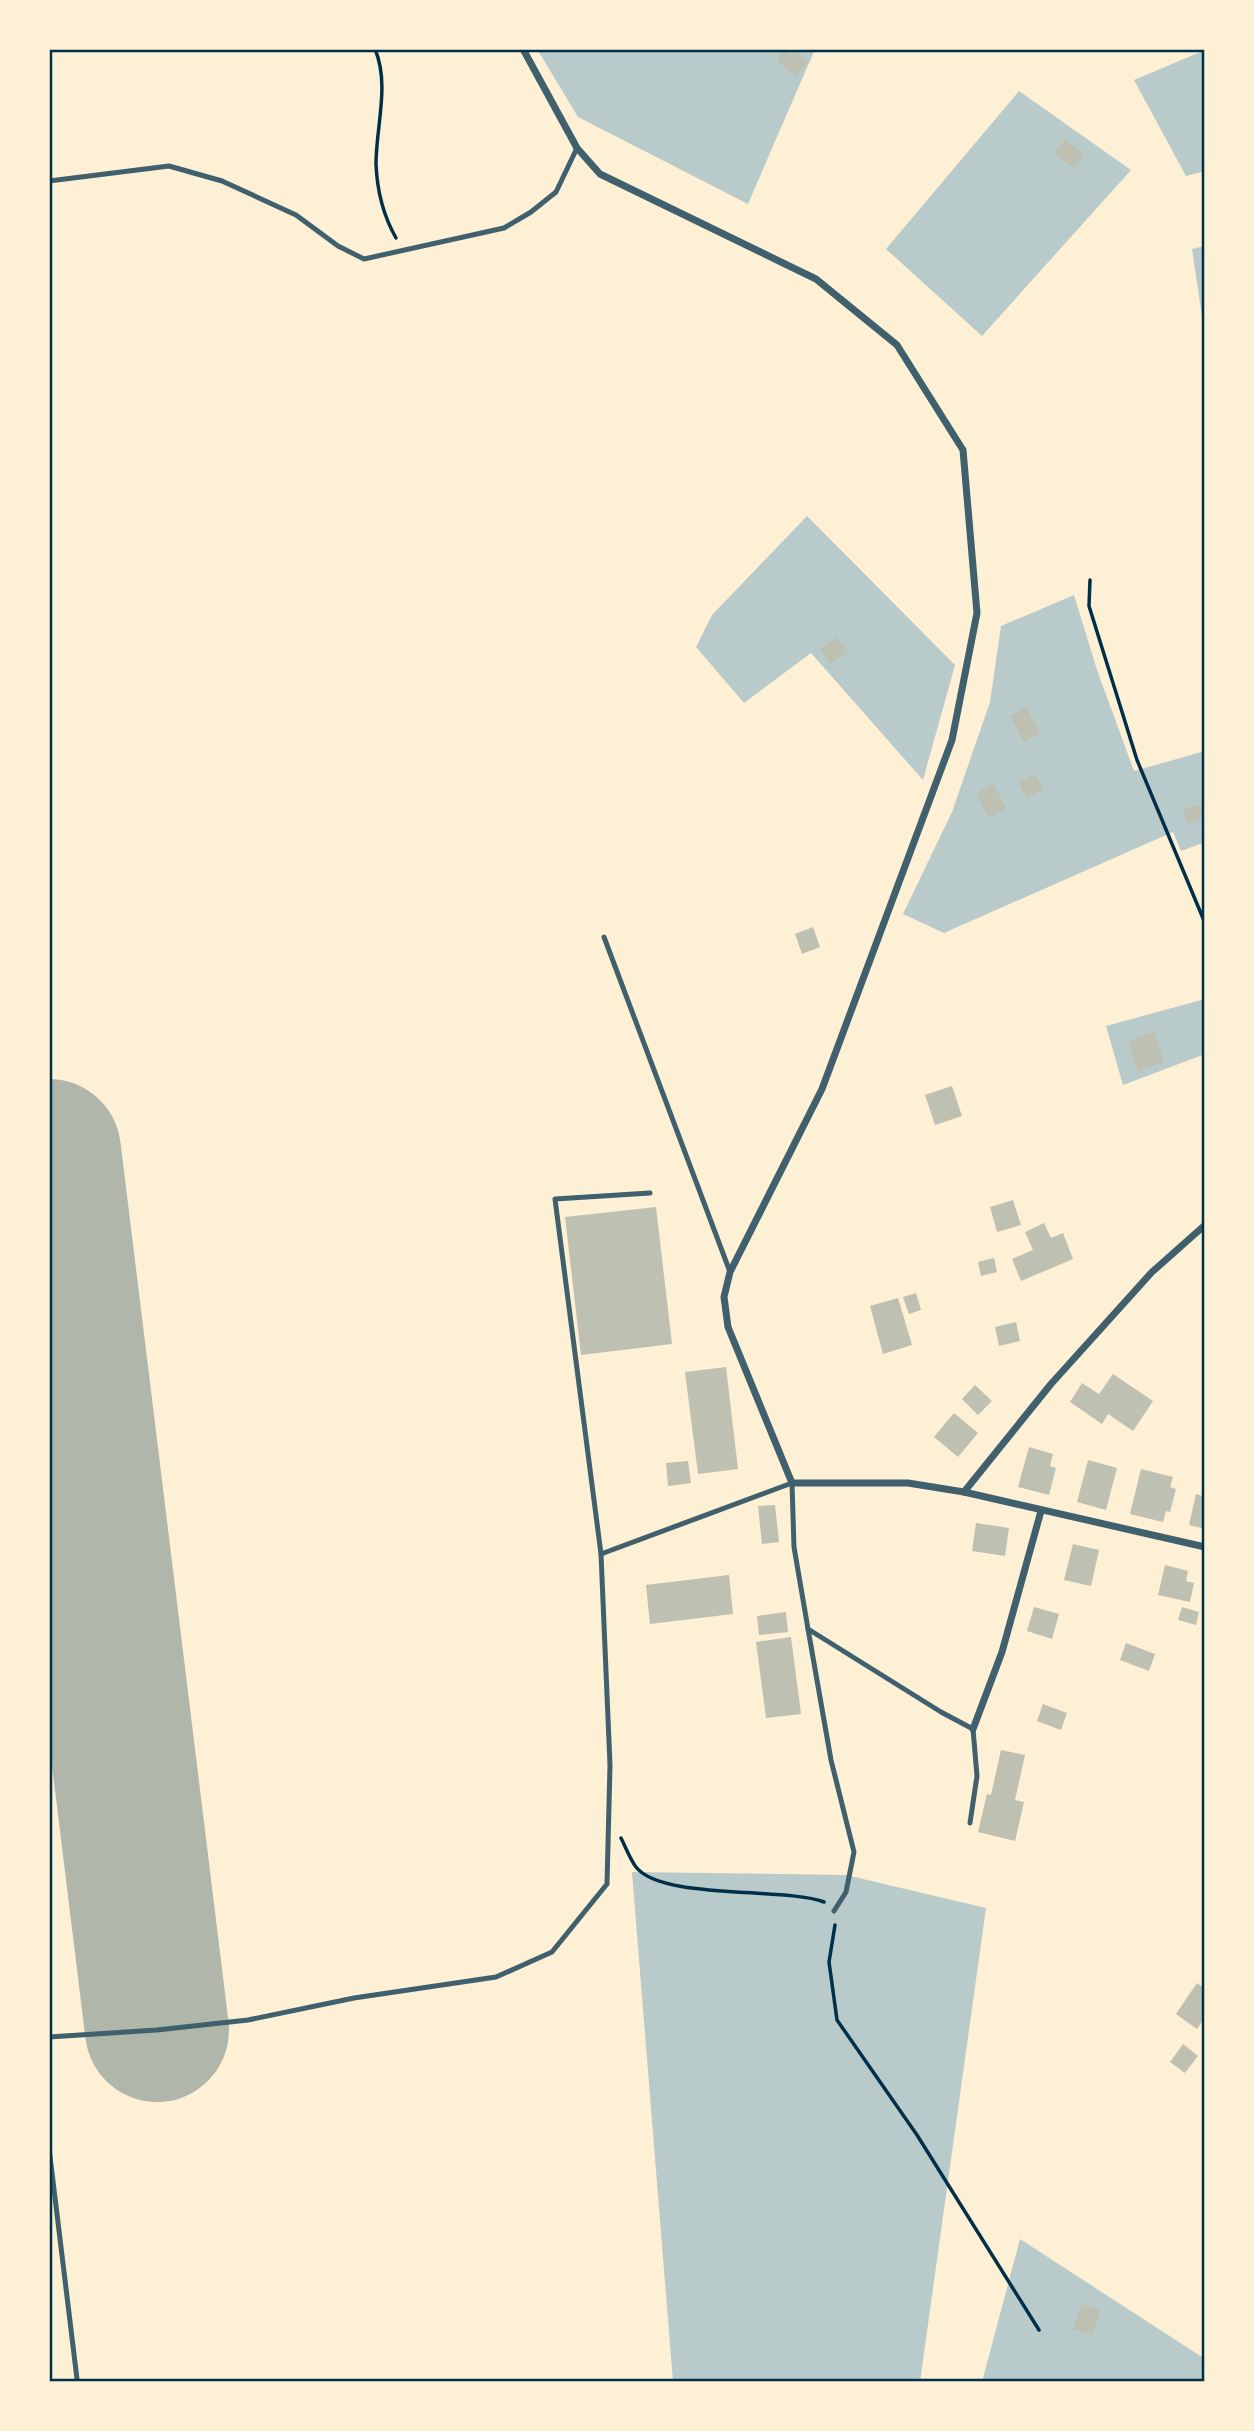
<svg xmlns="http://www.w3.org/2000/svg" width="1254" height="2431" viewBox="0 0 1254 2431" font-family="Karla,sans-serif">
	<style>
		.green { fill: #b9caca }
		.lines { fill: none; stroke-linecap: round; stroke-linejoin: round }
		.runway { stroke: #b1b6ab; stroke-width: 144 }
		.building { fill: #bec0b2 }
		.path { stroke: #003049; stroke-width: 3.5 }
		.service { stroke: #3f606c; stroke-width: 5 }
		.minor { stroke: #3f606c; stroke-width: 7 }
		.neatline { fill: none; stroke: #003049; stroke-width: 2.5 }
	</style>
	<rect width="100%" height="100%" fill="#fdf0d5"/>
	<!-- green -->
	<g class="green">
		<polygon points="537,49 815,49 748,204 578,117"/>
		<polygon points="1205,50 1205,171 1186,176 1134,80"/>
		<polygon points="1019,91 1131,170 982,336 886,249"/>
		<polygon points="1205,246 1205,337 1192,249"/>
		<polygon points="807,516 955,665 923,780 811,653 744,703 696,647 712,615"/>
		<polygon points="1074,595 1097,670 1134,771 1205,751 1205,842 1181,851 1173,832 944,933 903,914 952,812 990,702 1001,626"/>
		<polygon points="1205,999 1205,1054 1123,1085 1106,1026"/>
		<polygon points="632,1872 846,1875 986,1908 920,2382 673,2382"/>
		<polygon points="1020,2239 1205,2359 1205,2382 982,2382"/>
	</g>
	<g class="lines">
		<!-- runway -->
		<polyline class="runway" points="49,1151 157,2030"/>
	</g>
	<!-- building -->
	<g class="building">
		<polygon points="784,51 792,56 795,52 808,61 797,76 777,62"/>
		<polygon points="1065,139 1084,154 1074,168 1054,153"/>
		<polygon points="837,637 848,652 830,664 820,649"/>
		<polygon points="1026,707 1040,733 1024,742 1010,716"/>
		<polygon points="1035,774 1043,789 1027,798 1019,783"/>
		<polygon points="993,784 1006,808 989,818 976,793"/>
		<polygon points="1205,803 1205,818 1187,824 1183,809"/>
		<polygon points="813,927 820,947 802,954 795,934"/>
		<polygon points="1154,1032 1164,1062 1138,1071 1128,1041"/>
		<polygon points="952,1086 962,1116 935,1125 925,1095"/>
		<polygon points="1013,1200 1021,1225 997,1232 990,1207"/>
		<polygon points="656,1207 672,1344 581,1355 565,1217"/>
		<polygon points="1044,1223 1051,1238 1063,1233 1073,1259 1021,1281 1012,1259 1033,1250 1025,1232"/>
		<polygon points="994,1258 997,1272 981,1276 978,1262"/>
		<polygon points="916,1293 921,1310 909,1314 903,1297"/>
		<polygon points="898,1298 912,1345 883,1354 870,1306"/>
		<polygon points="1016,1322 1020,1341 999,1346 995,1327"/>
		<polygon points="726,1367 738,1469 698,1474 685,1372"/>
		<polygon points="1113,1374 1153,1401 1133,1431 1108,1414 1102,1424 1070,1402 1082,1383 1099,1394"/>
		<polygon points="975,1385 992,1401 978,1415 962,1399"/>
		<polygon points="954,1413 978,1433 958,1457 934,1437"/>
		<polygon points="1029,1447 1053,1454 1050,1466 1056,1468 1049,1495 1018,1487"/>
		<polygon points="1088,1460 1117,1468 1106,1510 1077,1502"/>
		<polygon points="688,1461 691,1483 668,1486 666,1463"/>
		<polygon points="1141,1469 1173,1477 1170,1487 1176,1489 1170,1512 1166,1511 1163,1522 1130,1514"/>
		<polygon points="1196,1494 1205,1497 1205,1529 1189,1525"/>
		<polygon points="775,1505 779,1542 762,1544 758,1506"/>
		<polygon points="976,1523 1009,1528 1005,1556 972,1551"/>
		<polygon points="1073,1544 1099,1550 1091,1586 1064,1580"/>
		<polygon points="1165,1565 1188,1571 1186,1581 1194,1583 1190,1602 1158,1595"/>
		<polygon points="729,1575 733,1614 650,1624 646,1585"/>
		<polygon points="1034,1607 1059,1614 1052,1639 1027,1631"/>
		<polygon points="1182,1607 1199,1612 1196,1625 1178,1620"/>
		<polygon points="786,1612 788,1632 759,1635 757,1616"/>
		<polygon points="791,1637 801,1714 766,1718 756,1642"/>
		<polygon points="1126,1643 1155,1654 1149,1671 1120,1660"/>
		<polygon points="1043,1704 1067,1713 1061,1730 1037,1721"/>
		<polygon points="1001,1750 1025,1755 1015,1800 1024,1802 1015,1841 978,1832 987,1794 991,1795"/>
		<polygon points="1197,1983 1205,1989 1205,2017 1197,2029 1176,2014"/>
		<polygon points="1183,2044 1198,2056 1185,2073 1170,2062"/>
		<polygon points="1081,2304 1100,2310 1092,2335 1073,2329"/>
	</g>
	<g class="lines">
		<!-- path -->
		<g class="path">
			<path d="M375 49C390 85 376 126 376 164 377 190 383 215 396 238"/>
			<polyline points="1090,580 1089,606 1137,760 1205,923"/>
			<path d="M621 1838C626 1848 630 1859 636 1867 661 1900 785 1887 824 1902"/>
			<polyline points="835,1925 829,1962 837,2020 917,2135 1039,2330"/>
		</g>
		<!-- service -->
		<g class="service">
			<polyline points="49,181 169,166 222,181 296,215 338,246 364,259 504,228 531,212 556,192 577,148"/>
			<polyline points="604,937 730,1272"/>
			<polyline points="650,1193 555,1199 601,1554 792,1483 794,1547 808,1629 941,1712 973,1729 977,1776 970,1823"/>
			<polyline points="808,1629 831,1760 854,1852 846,1892 834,1911"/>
			<polyline points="49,2037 157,2030 248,2020 354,1998 496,1977 552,1952 607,1884 610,1765 601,1554"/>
			<polyline points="49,2148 77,2379"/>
		</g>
		<!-- minor -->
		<g class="minor">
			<polyline points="523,49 577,148 600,174 816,279 897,345 963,450 977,613 952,740 822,1089 730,1272 724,1297 728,1327 792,1483 908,1483 964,1492 1205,1547"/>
			<polyline points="964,1492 1051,1384 1152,1272 1205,1225"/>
			<polyline points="973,1729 1002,1652 1041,1511"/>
		</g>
	</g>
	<!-- border -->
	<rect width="1254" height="2431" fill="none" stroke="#fdf0d5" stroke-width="102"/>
	<rect x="51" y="51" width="1152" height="2329" class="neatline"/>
</svg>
